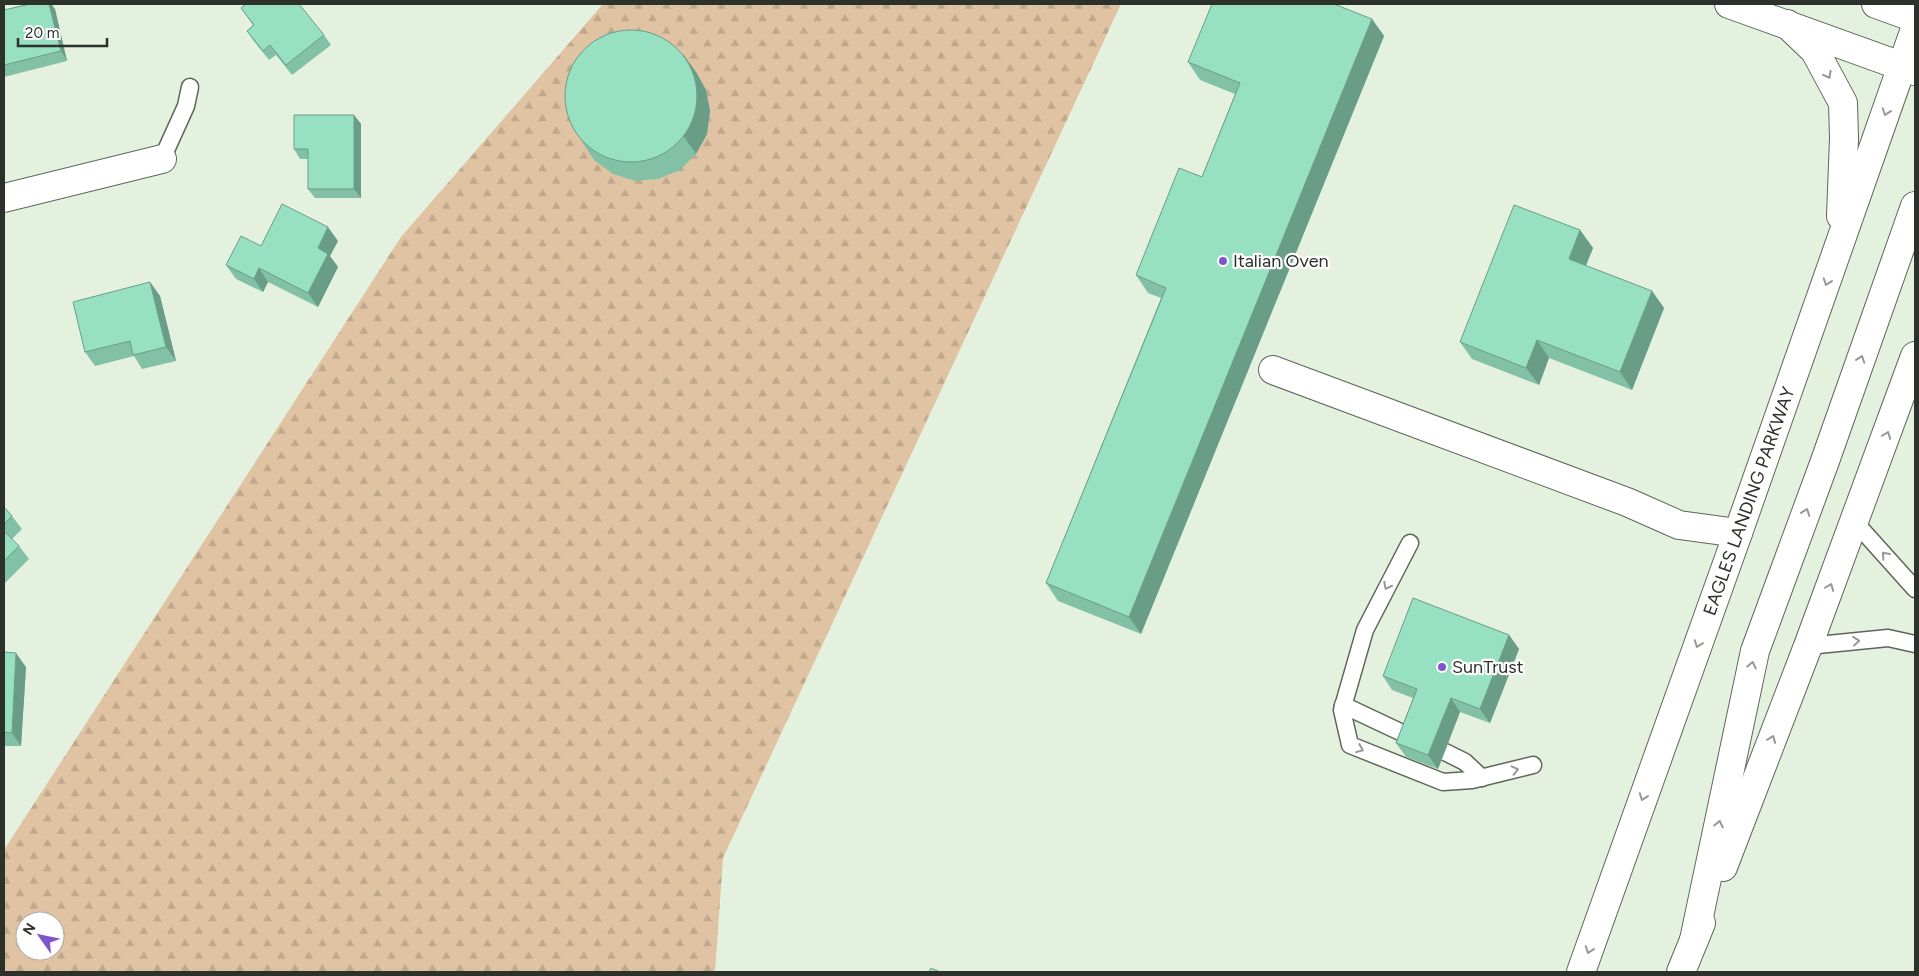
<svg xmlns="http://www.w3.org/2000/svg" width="1919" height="976" viewBox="0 0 1919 976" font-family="Figtree,sans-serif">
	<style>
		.forest { fill: url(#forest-firs); fill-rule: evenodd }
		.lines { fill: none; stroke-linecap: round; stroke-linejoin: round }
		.service-casing { stroke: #5d6758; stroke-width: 19 }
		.minor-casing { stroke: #5d6758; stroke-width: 30 }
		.tertiary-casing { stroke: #5d6758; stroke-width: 30 }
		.secondary-casing { stroke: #5d6758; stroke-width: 30 }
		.service { stroke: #fff; stroke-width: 16 }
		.minor { stroke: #fff; stroke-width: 28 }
		.tertiary { stroke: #fff; stroke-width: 28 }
		.secondary { stroke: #fff; stroke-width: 28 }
		.wall { fill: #83c1a7 }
		.shaded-wall { fill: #6a9d88 }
		.building { fill: #98e0c2; stroke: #6a9d88 }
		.oneway { stroke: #969895 }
		.poi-dot { fill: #8056cf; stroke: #fff; stroke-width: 2 }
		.labels { text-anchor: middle; stroke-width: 4.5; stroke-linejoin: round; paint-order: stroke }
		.poi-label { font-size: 18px; fill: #2d312b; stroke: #fff; text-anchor: start }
		.street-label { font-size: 18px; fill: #2d312b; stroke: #fff }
	</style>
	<defs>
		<pattern id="forest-firs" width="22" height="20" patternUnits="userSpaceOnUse" patternTransform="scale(1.25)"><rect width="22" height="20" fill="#e0c3a3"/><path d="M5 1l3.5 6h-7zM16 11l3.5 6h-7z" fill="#c0a88c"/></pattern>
	</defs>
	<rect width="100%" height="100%" fill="#e5f1df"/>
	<!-- forest -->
	<path class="forest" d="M603 4H1121L723 858 715 972H4V850L401 237ZM25 921H55V951H25Z"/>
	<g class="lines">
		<defs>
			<g id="service">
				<polyline points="162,159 186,106 190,87"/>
				<polyline points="1854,521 1915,589"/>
				<polyline points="1410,543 1365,630 1342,710 1350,745 1443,782 1472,780 1533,765"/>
				<polyline points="1808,646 1888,638 1915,644"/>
				<polyline points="1343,705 1413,738"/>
				<polyline points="1445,752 1465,762 1482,778"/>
			</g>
			<g id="minor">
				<polyline points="4,198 162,159"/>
				<polyline points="1273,370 1627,502 1679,525 1738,533"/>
			</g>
			<g id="tertiary">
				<polyline points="1729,4 1915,71"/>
				<polyline points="1876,4 1915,18"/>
			</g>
			<g id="secondary">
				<polyline points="1787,24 1815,51 1843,103 1844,138 1841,216"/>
				<polyline points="1723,867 1808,646 1915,356"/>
				<polyline points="1694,940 1755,651 1825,461 1915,206"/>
				<path id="s1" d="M1581 972 1738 533 1915 29"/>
				<polyline points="1681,972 1701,923"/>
			</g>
		</defs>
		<!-- service casing -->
		<use href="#service" class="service-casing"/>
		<!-- minor casing -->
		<use href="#minor" class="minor-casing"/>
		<!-- tertiary casing -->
		<use href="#tertiary" class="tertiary-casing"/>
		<!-- secondary casing -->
		<use href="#secondary" class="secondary-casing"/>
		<!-- service -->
		<use href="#service" class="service"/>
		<!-- minor -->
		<use href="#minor" class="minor"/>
		<!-- tertiary -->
		<use href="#tertiary" class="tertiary"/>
		<!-- secondary -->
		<use href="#secondary" class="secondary"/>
	</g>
	<!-- wall -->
	<g class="wall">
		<polygon points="30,4 51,4 55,9 67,61 4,77 4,10"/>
		<polygon points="241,8 324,35 331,45 292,75 276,55 269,60 253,40 247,31 253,25"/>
		<polygon points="1372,19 1384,36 1141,634 1058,601 1046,583 1161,298 1148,293 1136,275 1202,177 1235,94 1200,80 1188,62"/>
		<polygon points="696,72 706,90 710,111 707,134 696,154 680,170 658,179 635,181 613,174 594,160 582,142"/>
		<polygon points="354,115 361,124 361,198 315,198 308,189 308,159 300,159 294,149"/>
		<polygon points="1580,230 1593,248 1586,266 1652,291 1664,308 1632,390 1549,358 1539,385 1472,359 1460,342"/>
		<polygon points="338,241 330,256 338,267 318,307 268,282 263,292 236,279 226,265 261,246"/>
		<polygon points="150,282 160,296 176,361 142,369 134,356 95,366 85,352"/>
		<polygon points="4,507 12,516 22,529 12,539 19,546 29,559 4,584"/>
		<polygon points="1509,635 1519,649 1490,723 1460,712 1438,769 1406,757 1396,743 1413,698 1392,690 1383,676"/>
		<polygon points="4,652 26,667 21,746 4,746"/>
	</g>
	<!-- shaded-wall -->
	<g class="shaded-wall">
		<polygon points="49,4 51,4 55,9 67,61 61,51"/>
		<polygon points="1372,19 1384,36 1141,634 1129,617"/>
		<polygon points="683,54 696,72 706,90 710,111 707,134 696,154 684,137"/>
		<polygon points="354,115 361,124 361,198 354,189"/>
		<polygon points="328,227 338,241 330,256 338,267 318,307 308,293 318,248"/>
		<polygon points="1580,230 1593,248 1581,277 1569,259"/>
		<polygon points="259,268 268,282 263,292 254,279"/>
		<polygon points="150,282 160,296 176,361 166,347"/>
		<polygon points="1652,291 1664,308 1632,390 1620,372"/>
		<polygon points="1537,340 1549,358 1539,385 1526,368"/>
		<polygon points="1509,635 1519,649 1490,723 1480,709"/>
		<polygon points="16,653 26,667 21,746 12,733"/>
		<polygon points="1451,698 1460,712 1438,769 1428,755"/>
	</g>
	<!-- building -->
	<g class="building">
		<polygon points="30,4 49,4 61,51 4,65 4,10"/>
		<polygon points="246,4 299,4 324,35 286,65 270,45 263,51 247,31 254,25 241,8"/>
		<polygon points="1212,4 1334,4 1372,19 1129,617 1046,583 1166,288 1136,275 1179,168 1202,177 1240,83 1188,62"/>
		<circle cx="631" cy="96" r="66"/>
		<polygon points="294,115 354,115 354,189 308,189 308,149 294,149"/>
		<polygon points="282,204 328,227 318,248 328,254 308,293 259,268 254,279 226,265 241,236 261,246"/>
		<polygon points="1514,205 1580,230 1569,259 1652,291 1620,372 1537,340 1526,368 1460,342"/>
		<polygon points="150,282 166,347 133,355 130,341 85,352 73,302"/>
		<polygon points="4,507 12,516 4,524"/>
		<polygon points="4,531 19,546 4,561"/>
		<polygon points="1413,598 1509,635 1480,709 1451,698 1428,755 1396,743 1417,689 1383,676"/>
		<polygon points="4,652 16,653 12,733 4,732"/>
		<polygon points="931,968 940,972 929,972"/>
	</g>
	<!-- one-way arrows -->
	<defs><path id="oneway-chevron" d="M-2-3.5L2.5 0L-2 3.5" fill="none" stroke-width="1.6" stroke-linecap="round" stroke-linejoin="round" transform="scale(1.25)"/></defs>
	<g class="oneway">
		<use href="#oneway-chevron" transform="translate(1828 75) rotate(61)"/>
		<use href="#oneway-chevron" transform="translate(1886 112) rotate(109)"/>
		<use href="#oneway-chevron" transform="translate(1827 282) rotate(109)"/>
		<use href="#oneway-chevron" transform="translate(1861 359) rotate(-71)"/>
		<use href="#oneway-chevron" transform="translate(1887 435) rotate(-69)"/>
		<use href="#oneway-chevron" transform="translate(1806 512) rotate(-70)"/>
		<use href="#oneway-chevron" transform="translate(1885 555) rotate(-132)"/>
		<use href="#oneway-chevron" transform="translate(1387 586) rotate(117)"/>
		<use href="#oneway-chevron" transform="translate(1830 587) rotate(-69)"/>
		<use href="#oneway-chevron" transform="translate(1856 641) rotate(-6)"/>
		<use href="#oneway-chevron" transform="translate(1698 644) rotate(110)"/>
		<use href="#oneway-chevron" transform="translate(1752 665) rotate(-78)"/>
		<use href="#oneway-chevron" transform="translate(1772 739) rotate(-69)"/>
		<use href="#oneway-chevron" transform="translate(1360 749) rotate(22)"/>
		<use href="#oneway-chevron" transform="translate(1515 770) rotate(-13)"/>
		<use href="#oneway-chevron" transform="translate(1643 797) rotate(110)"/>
		<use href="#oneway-chevron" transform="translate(1719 824) rotate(-78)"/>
		<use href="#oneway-chevron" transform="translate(1589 950) rotate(110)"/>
	</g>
	<!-- markers -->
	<g class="poi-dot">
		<circle cx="1223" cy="261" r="5"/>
		<circle cx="1442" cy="667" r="5"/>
	</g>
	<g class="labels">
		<!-- poi labels -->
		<g class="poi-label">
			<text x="1233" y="267">Italian Oven</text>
			<text x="1452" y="673">SunTrust</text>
		</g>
		<!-- street labels -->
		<g class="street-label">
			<text dy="6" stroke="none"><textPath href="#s1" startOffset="500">EAGLES LANDING PARKWAY</textPath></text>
		</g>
	</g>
	<!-- border -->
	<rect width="1919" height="976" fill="none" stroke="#2d312b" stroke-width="10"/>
	<!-- north arrow -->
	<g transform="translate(40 936) rotate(303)"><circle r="24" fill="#ffffff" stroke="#abadaa"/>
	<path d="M0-4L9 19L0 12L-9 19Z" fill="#8056cf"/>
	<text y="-8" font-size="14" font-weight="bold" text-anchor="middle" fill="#2d312b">N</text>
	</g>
	<!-- scale -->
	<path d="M18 38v8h89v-8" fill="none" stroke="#2d312b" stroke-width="2.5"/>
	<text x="25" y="38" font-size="15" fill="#2d312b" stroke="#ffffff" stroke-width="4" paint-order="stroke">20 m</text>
</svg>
